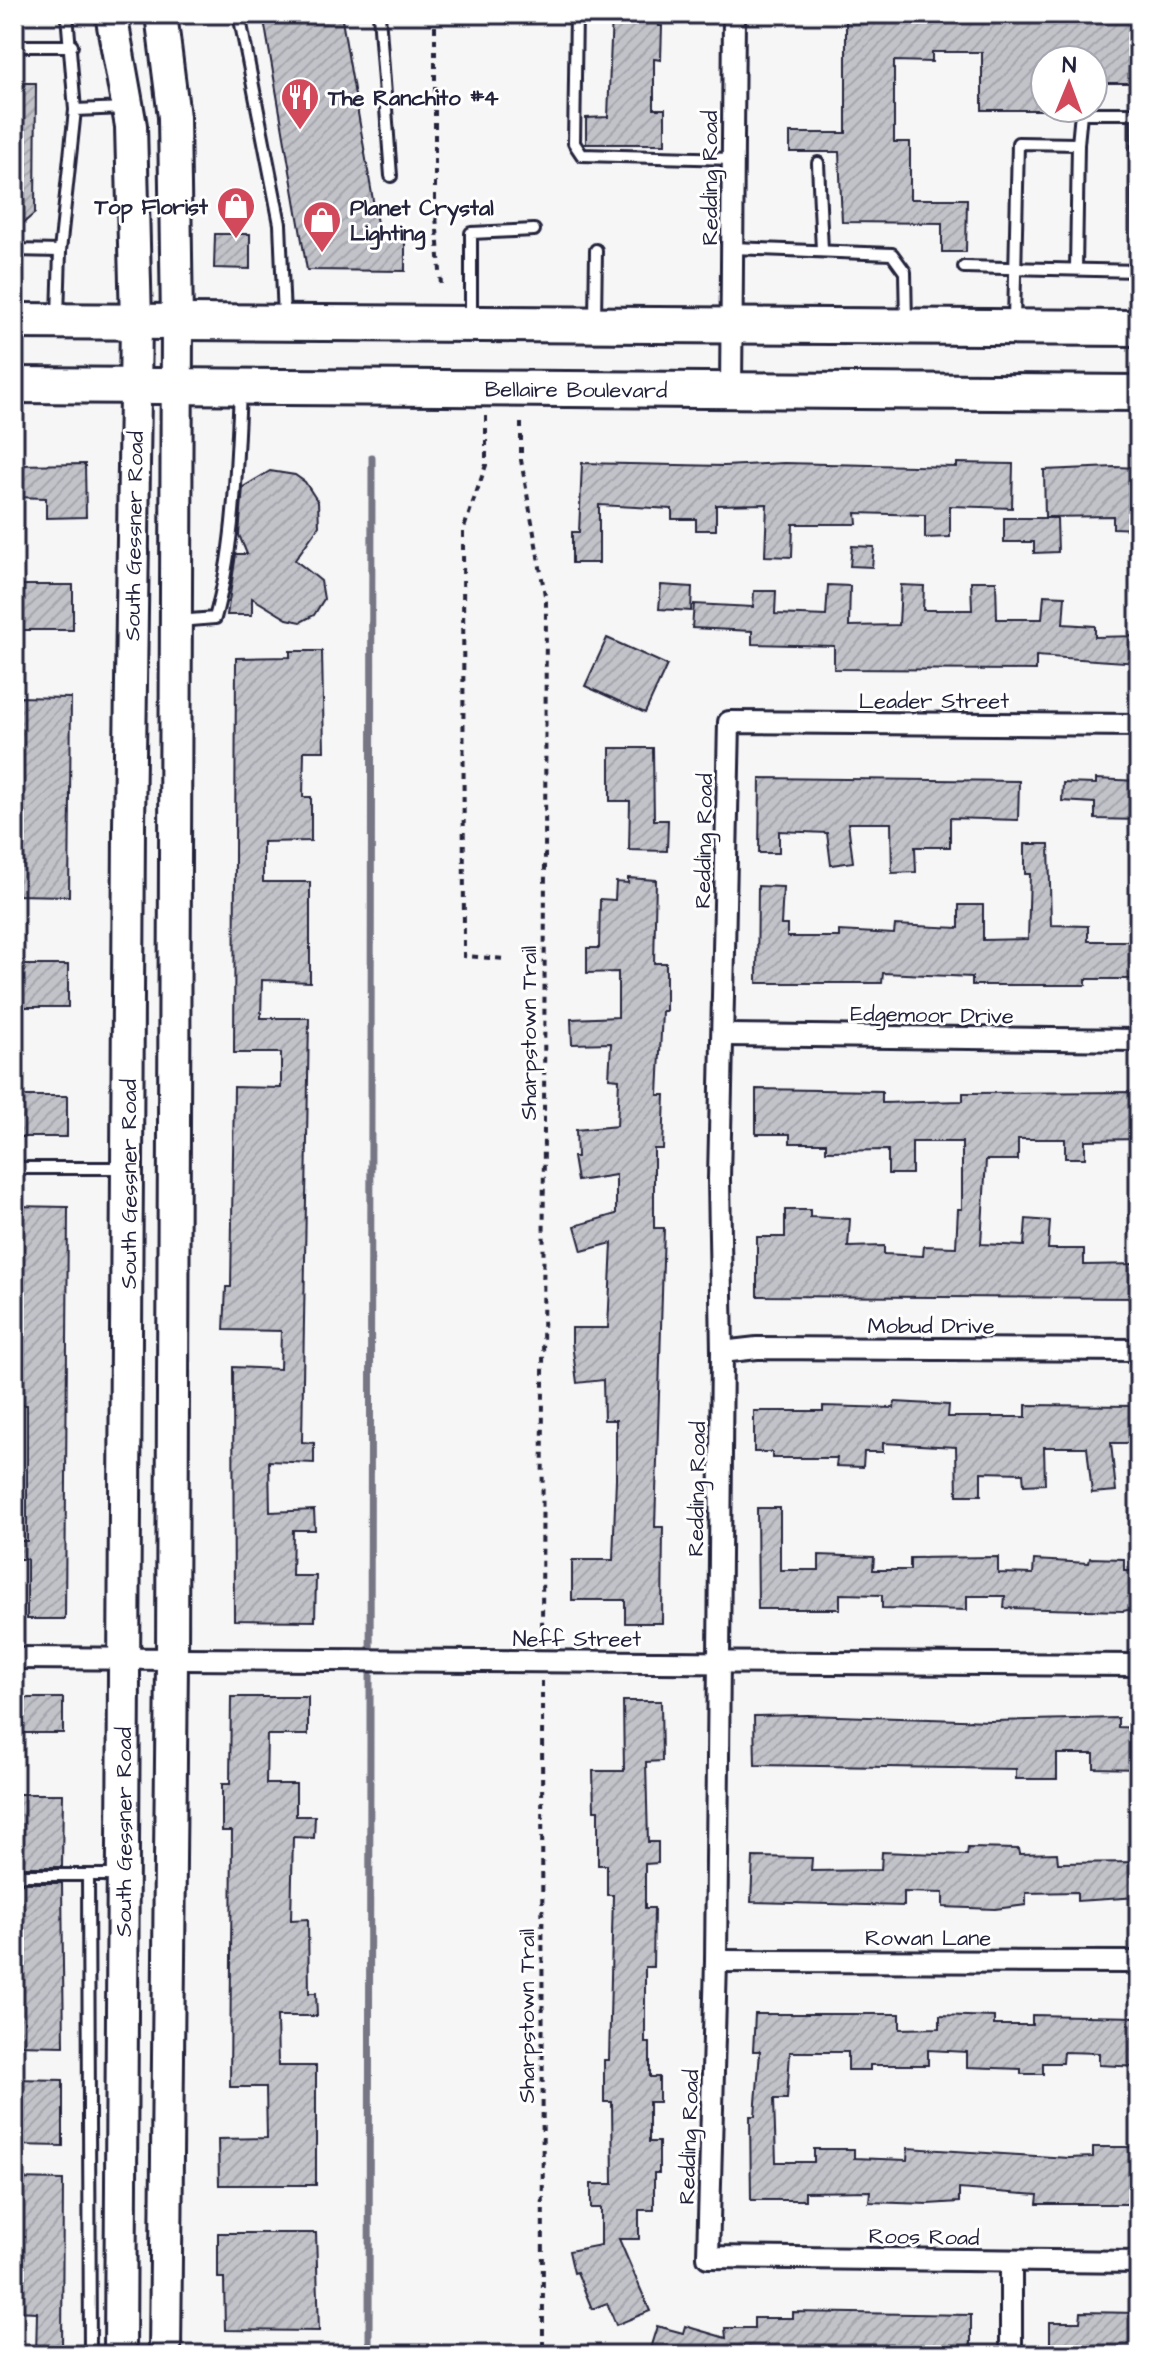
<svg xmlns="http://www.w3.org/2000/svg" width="1153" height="2369" viewBox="0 0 1153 2369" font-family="'Architects Daughter',sans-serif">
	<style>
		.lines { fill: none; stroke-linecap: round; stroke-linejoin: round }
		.stream { stroke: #767685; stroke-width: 7 }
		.building { fill: url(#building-hatch); stroke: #22223b; stroke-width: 2 }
		.service-casing { stroke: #22223b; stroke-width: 16 }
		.minor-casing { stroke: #22223b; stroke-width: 26 }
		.secondary-casing { stroke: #22223b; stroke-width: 36 }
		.primary-casing { stroke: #22223b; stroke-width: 40 }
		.path { stroke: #22223b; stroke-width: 4; stroke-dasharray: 6 6; stroke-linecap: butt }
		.service { stroke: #fff; stroke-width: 10 }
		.minor { stroke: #fff; stroke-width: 20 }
		.secondary { stroke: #fff; stroke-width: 30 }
		.primary { stroke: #fff; stroke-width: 34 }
		.labels { text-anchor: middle; stroke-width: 6; stroke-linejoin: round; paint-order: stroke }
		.poi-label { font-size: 22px; font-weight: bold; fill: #22223b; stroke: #fff; text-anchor: start }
		.street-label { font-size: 22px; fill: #22223b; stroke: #fff }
	</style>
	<defs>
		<pattern id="building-hatch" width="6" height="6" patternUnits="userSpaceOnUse" patternTransform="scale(2)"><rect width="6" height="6" fill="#c2c2c9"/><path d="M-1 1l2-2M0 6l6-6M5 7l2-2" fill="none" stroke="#a6a6ae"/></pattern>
	</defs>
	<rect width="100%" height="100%" fill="#f6f6f7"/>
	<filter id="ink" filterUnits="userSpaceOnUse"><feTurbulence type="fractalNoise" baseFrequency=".0125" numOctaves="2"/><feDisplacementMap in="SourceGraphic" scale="16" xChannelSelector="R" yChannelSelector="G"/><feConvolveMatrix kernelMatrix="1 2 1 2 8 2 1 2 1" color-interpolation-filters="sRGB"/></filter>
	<g filter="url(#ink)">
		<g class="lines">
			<!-- stream -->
			<polyline class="stream" points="369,2355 372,457"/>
		</g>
		<!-- building -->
		<g class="building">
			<polygon points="263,14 341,14 380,241 405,241 405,271 307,270"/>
			<polygon points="612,14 658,14 659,26 662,26 661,60 654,59 654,109 665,109 665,144 586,144 586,118 608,117"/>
			<polygon points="846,14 1139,14 1139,83 1093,83 1093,60 1045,60 1045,110 982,110 982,52 932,52 932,62 894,61 894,142 910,142 910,199 967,199 966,252 942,252 942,223 842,222 839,152 790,152 790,133 846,133"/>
			<polygon points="14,83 36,83 35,213 14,231"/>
			<polygon points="215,234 250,234 250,269 214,268"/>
			<polygon points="582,463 724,466 784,463 957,467 957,463 1013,464 1012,508 950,506 950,537 925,538 925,515 856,513 857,524 793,524 792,557 765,556 767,504 716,505 716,530 696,530 696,519 672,519 672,509 599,505 599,563 572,563 572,532 579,532"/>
			<polygon points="85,464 86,517 46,518 46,498 14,497 14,465"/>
			<polygon points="1115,467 1139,468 1139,529 1113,528 1113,516 1045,517 1044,470"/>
			<polygon points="270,471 295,475 305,482 318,502 319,526 295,560 321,581 324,599 314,615 301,622 287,619 252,598 252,615 227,615 236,554 247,554 239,535 243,487"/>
			<polygon points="1004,518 1057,518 1058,552 1034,553 1034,542 1004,542"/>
			<polygon points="852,546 874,547 872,567 850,566"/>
			<polygon points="971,581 996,581 997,619 1042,619 1044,595 1065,596 1063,624 1095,626 1095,637 1139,636 1139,663 1036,656 1036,670 834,669 834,646 752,644 752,631 692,628 694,604 753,607 754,591 776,591 775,614 826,616 828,585 850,586 849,626 899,625 901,585 924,586 923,610 972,610"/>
			<rect x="14" y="585" width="59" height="45"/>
			<polygon points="661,585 692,587 691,611 659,609"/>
			<polygon points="607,638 667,665 645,713 585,686"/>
			<polygon points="290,651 322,651 324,751 304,751 303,797 311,797 311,841 263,842 263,882 310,882 310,982 262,980 261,1018 309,1018 302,1442 314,1443 314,1463 269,1461 270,1512 314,1510 315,1530 293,1530 292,1576 316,1576 315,1621 234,1620 233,1367 280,1369 281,1331 224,1330 226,1287 231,1287 234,1087 281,1088 281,1053 234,1053 236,658 290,657"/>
			<polygon points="14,697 71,698 69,896 14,895"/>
			<polygon points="610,748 653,748 654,820 668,820 667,851 629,850 630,801 610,801"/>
			<polygon points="760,778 1019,781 1018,820 950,818 950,847 915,847 916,872 892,873 891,823 848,823 853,862 831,865 827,833 779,831 779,853 759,853"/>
			<polygon points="1096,779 1139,781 1139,820 1095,819 1095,803 1062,801 1063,783 1096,784"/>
			<polygon points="1025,844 1049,844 1051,925 1088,926 1088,941 1139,941 1139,979 1086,979 1086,985 972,985 972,977 883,973 882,983 757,983 758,886 783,887 781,925 787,925 787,937 839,937 839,931 894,934 895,925 959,928 959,905 983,905 983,940 1028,939 1030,874 1025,874"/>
			<polygon points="628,878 656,880 654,963 666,963 666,1011 662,1011 658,1095 665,1095 663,1149 654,1149 654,1228 664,1228 655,1527 663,1527 662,1623 625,1623 625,1600 572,1600 572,1560 613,1560 616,1478 616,1420 604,1420 603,1380 577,1383 572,1343 572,1328 608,1328 612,1243 582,1251 575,1226 616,1214 616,1175 577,1181 573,1157 577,1157 576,1130 617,1126 619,1079 609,1078 611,1043 572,1044 571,1019 618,1017 618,972 587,973 587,948 599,948 600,899 615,900 616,882 628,883"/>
			<rect x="14" y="965" width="54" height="42"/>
			<polygon points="756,1089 882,1091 882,1103 963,1101 963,1093 1139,1092 1139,1139 1085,1140 1085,1158 1065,1158 1065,1139 1018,1139 1018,1160 986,1160 981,1244 1024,1246 1026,1219 1050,1221 1048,1249 1084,1249 1084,1265 1139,1264 1139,1298 757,1296 757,1237 785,1237 785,1210 810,1210 810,1217 850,1219 848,1247 884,1246 884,1254 923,1256 924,1246 956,1247 958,1209 962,1209 962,1142 912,1142 912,1174 888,1174 888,1150 826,1151 826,1143 790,1143 790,1134 756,1134"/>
			<rect x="14" y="1096" width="53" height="41"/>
			<polygon points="14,1206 68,1207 65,1619 27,1619 27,1559 14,1559 14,1541 27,1541 27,1405 14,1405"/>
			<polygon points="895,1402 949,1405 948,1417 1026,1417 1026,1405 1139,1406 1139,1443 1111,1443 1116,1491 1092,1493 1087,1447 1044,1447 1045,1484 1024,1485 1023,1473 981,1472 981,1495 957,1495 956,1447 883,1443 883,1452 864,1452 863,1467 836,1466 837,1458 772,1458 772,1452 754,1452 754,1411 823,1411 823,1406 894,1408"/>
			<polygon points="757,1508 780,1508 780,1570 819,1570 819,1555 874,1557 873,1570 910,1570 910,1558 998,1557 998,1573 1033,1574 1034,1560 1089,1563 1090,1558 1124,1559 1124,1571 1139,1571 1139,1608 1123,1611 1004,1608 1005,1596 967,1596 967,1610 882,1608 882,1595 840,1594 840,1609 758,1609"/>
			<polygon points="231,1697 308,1697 308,1735 267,1735 266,1784 296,1784 296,1816 315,1816 314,1838 293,1837 291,1920 308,1919 309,1993 316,1993 317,2016 277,2016 278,2066 316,2066 316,2185 219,2185 218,2139 267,2138 266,2087 230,2087 232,1831 222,1831 222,1784 230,1784"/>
			<rect x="14" y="1698" width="49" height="35"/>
			<polygon points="623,1701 661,1701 662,1761 646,1762 648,1842 658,1842 658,1863 645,1864 645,1908 654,1908 653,1967 645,1967 645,2043 650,2043 650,2077 659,2077 659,2102 649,2102 649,2142 659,2142 659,2173 654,2173 654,2210 639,2210 639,2239 619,2239 650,2311 616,2325 607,2303 592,2309 577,2272 574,2273 569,2251 601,2245 601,2208 591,2208 591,2184 613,2184 612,2102 604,2102 604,2060 609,2060 613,1895 607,1895 607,1865 598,1865 598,1810 594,1810 593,1771 624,1771"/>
			<polygon points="807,1715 991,1721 1118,1718 1118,1727 1139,1728 1139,1769 1094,1768 1094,1754 1057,1754 1057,1779 1016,1779 1016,1769 755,1765 754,1716"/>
			<polygon points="14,1794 63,1794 62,1867 14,1867"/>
			<polygon points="968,1848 1019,1849 1020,1854 1057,1853 1058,1863 1139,1862 1139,1897 1077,1901 1077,1892 1026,1893 1026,1905 995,1909 943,1907 943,1893 904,1892 904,1906 751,1902 753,1857 812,1858 811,1871 881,1870 882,1852 967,1855"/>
			<polygon points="14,1883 62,1883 64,2046 14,2045"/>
			<polygon points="755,2014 900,2014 900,2029 940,2028 940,2015 994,2017 994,2025 1032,2025 1032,2015 1139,2017 1139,2067 1099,2065 1099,2053 1064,2052 1063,2063 1043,2063 1043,2074 1021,2074 1021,2069 967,2067 967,2052 928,2050 928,2065 870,2065 870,2070 848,2070 848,2052 790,2052 787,2099 774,2099 776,2162 814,2162 814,2149 854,2149 854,2158 907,2160 908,2148 1069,2158 1093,2157 1093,2147 1139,2147 1139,2204 1037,2204 1038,2195 959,2189 959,2202 928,2204 869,2202 870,2191 805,2192 805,2200 751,2200 750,2116 755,2116 760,2051 753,2051"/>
			<polygon points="14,2079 63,2080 63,2146 14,2145"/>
			<polygon points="14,2179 63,2180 62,2355 36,2355 37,2312 14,2311"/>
			<polygon points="218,2233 316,2233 319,2331 225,2330 224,2278 218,2278"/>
			<polygon points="793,2312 971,2315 971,2355 648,2355 657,2326 683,2333 685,2326 726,2338 725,2328 754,2328 754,2318 793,2318"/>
			<polygon points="1081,2312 1139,2313 1139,2351 1050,2355 1050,2322 1080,2322"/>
		</g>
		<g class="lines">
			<defs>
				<g id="service">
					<polyline points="67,14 75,110"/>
					<polyline points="239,14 280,224 284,317"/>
					<polyline points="379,14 391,176"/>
					<polyline points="576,14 574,143 582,155 733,159"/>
					<polyline points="14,46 72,46"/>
					<polyline points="1137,113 1139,282"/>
					<polyline points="818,163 822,250"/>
					<polyline points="732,248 892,254 905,272 906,323"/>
					<polyline points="14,250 60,251 75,110 126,108"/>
					<polyline points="964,267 1139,271"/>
					<polyline points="1076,269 1078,144"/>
					<polyline points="58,317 60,251"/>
					<polyline points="471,318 471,233 534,230"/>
					<polyline points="595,319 596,250"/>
					<polyline points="1014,321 1018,143 1078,144 1081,113 1139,113"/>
					<path d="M178 621 215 618C235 546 236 468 240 393"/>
					<polyline points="14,1168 123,1168"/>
					<polyline points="14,1875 121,1875"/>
					<polyline points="88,1875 90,2355"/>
				</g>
				<g id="minor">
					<polyline points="731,391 734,14"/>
					<polyline points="1139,725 729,722 719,1179 722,1352 716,1961 708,2257 1139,2262"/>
					<polyline points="724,1035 1139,1040"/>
					<polyline points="722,1352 757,1348 1139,1350"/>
					<polyline points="14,1658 1139,1665"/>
					<polyline points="716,1961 1139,1962"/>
					<polyline points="1011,2262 1011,2355"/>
				</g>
				<g id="secondary">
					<polyline points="111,14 131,126 136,322 129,827 120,2355"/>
					<polyline points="161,14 174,117 177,323 172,1661 165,2355"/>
				</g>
				<g id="primary">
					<polyline points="14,321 1139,328"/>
					<path id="s1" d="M14 385 1139 393"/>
				</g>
			</defs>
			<!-- service casing -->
			<use href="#service" class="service-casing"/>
			<!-- minor casing -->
			<use href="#minor" class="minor-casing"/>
			<!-- secondary casing -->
			<use href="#secondary" class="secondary-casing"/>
			<!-- primary casing -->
			<use href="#primary" class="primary-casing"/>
			<!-- path -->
			<g class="path">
				<polyline points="435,14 435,201 441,285"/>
				<polyline points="486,416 486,465 463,531 464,956 505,959"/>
				<polyline points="521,423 521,460 546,601 542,1641"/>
				<polyline points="542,1681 543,2355"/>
			</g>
			<!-- service -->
			<use href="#service" class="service"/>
			<!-- minor -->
			<use href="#minor" class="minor"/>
			<!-- secondary -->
			<use href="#secondary" class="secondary"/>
			<!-- primary -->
			<use href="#primary" class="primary"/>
		</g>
	</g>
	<!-- icons -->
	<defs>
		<symbol id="restaurant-pin" viewBox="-11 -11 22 30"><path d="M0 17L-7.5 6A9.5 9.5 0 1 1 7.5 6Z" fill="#d1495b" stroke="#fff"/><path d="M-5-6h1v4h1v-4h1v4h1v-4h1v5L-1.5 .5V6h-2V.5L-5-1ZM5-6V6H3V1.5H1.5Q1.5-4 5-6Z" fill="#fff"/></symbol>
		<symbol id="shop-pin" viewBox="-11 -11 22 30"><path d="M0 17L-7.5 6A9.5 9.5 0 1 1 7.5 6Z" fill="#d1495b" stroke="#fff"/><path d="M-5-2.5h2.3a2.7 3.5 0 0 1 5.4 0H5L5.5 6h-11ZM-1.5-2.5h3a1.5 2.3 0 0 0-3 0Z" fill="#fff"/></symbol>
	</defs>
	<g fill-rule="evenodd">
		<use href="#restaurant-pin" x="278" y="75" width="44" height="60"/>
		<use href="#shop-pin" x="214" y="184" width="44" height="60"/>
		<use href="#shop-pin" x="300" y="198" width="44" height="60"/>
	</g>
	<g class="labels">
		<!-- poi labels -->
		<g class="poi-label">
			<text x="328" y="105">The Ranchito #4</text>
			<text x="208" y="214" text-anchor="end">Top Florist</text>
			<text x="350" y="215">Planet Crystal<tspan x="350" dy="25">Lighting</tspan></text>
		</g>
		<!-- street labels -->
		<g class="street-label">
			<text transform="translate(709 178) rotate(-90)" y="8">Redding Road</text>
			<text dy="8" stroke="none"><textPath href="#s1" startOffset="562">Bellaire Boulevard</textPath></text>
			<text transform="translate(133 536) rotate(-89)" y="8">South Gessner Road</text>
			<text x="934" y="708">Leader Street</text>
			<text transform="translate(703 841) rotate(-89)" y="8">Redding Road</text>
			<text transform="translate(932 1014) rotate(1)" y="8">Edgemoor Drive</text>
			<text transform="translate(528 1033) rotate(-90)" y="8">Sharpstown Trail</text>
			<text transform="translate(128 1184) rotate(-90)" y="8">South Gessner Road</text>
			<text x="931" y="1333">Mobud Drive</text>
			<text transform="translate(696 1489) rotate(-89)" y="8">Redding Road</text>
			<text x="577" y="1646">Neff Street</text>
			<text transform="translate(123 1832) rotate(-90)" y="8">South Gessner Road</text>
			<text x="928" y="1945">Rowan Lane</text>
			<text transform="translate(526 2016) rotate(-90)" y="8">Sharpstown Trail</text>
			<text transform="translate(688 2137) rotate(-88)" y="8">Redding Road</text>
			<text transform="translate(924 2236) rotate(1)" y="8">Roos Road</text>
		</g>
	</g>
	<!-- margin -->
	<rect width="1153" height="2369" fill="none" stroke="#fff" stroke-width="48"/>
	<rect x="24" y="24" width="1105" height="2321" fill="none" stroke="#22223b" stroke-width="3" filter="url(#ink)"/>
	<!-- north arrow -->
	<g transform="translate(1069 84) rotate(1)"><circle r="38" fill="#ffffff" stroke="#a7a7b1" stroke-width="2"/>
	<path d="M0-6L14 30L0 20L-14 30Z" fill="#d1495b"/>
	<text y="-12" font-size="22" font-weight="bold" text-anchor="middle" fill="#22223b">N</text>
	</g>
</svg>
